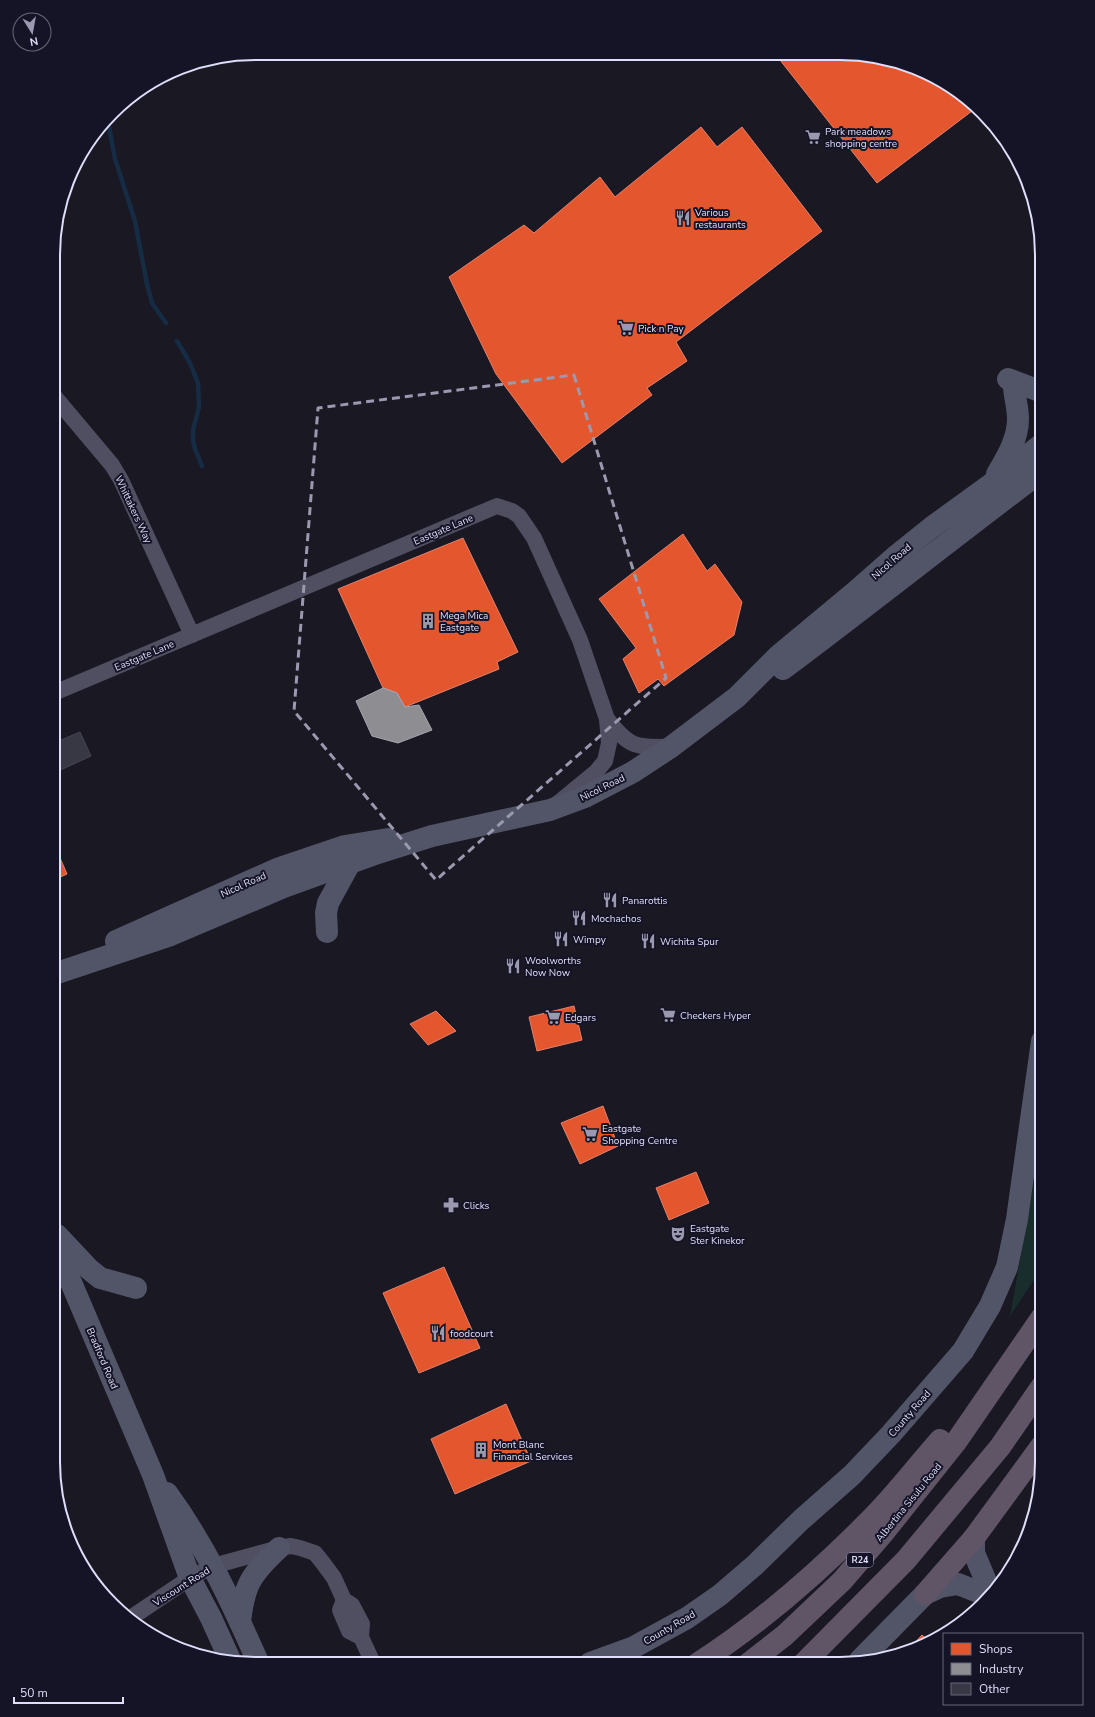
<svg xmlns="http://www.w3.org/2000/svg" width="1095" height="1717" viewBox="0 0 1095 1717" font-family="'Nunito Sans',sans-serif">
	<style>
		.green { fill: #182d2c }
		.shops { fill: #e4572e; stroke: #e2806b }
		.industry { fill: #8d8d92; stroke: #a6a5b1 }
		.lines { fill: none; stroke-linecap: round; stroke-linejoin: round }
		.stream { stroke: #162c45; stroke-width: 4.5 }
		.building { fill: #383744; stroke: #454554 }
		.street { stroke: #4f4f61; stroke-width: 16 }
		.secondary { stroke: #525467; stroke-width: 22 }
		.highway { stroke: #605467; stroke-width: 22 }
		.marked { fill: none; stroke: #9a99af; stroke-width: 3; stroke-dasharray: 8 5; stroke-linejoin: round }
		.labels { text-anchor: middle; stroke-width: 4; stroke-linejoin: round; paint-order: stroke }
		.shield { fill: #151427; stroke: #a2a1bb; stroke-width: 1 }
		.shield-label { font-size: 9px; font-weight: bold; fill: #dfdefa }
		.poi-label { font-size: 10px; fill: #dfdefa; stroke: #151427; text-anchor: start }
		.street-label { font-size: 10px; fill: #dfdefa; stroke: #151427 }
		.rim { fill: none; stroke: #dfdefa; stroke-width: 2 }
	</style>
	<rect width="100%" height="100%" fill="#191823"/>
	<!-- green -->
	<polygon class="green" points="1042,1137 1042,1268 1010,1316"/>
	<!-- shops -->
	<g class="shops">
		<polygon points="776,55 867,55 918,68 963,95 976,108 877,183"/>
		<polygon points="701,127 717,147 742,127 822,231 676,342 687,361 647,388 652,395 562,463 496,374 449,277 524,225 534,233 600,177 615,197"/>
		<polygon points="683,534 707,571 715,564 742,602 734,635 664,686 658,679 639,693 623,659 636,648 599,599"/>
		<polygon points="463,538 518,652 497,662 499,669 405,707 397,693 383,688 338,589"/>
		<polygon points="54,844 67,874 54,880"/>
		<polygon points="574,1006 582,1040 537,1051 529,1017"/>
		<polygon points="436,1011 456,1031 428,1045 410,1024"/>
		<polygon points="603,1106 618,1146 580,1164 561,1123"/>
		<polygon points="696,1172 709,1203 669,1220 656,1188"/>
		<polygon points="444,1267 480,1348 419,1373 383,1293"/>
		<polygon points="506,1404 531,1461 455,1494 431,1439"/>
		<polygon points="922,1635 929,1641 918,1649 907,1651"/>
	</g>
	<!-- industry -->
	<polygon class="industry" points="383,688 397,693 405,707 419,705 432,730 398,743 372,736 356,701"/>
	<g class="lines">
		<!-- stream -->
		<g class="stream">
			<polyline points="108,121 115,159 135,221 147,284 152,303 166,323"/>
			<polyline points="177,341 190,363 198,383 199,407 193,430 193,440 195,449 202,466"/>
		</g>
	</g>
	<!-- building -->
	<polygon class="building" points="80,732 91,756 54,773 54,743"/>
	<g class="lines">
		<!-- street -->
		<g class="street">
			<polyline points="54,396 112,465 121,480 192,635"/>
			<polyline points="54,693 497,506 512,511 519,516 534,538 580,640 607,719 609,743 605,761 596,772 557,804"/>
			<path d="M607 719C630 748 635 747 671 747"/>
			<polyline points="344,1600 340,1610 349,1631 361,1637"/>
			<polyline points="129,1619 190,1578 213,1566 279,1548 291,1546 300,1548 315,1553 323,1563 334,1578 344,1600 352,1605 362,1624 361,1637 373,1663"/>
		</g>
		<!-- secondary -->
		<g class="secondary">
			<polyline points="1008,379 1042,392"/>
			<path d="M997 474C1007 457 1018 439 1018 419 1018 409 1015 398 1014 388"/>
			<path d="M783 669C870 604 955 536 1042 471"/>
			<polyline points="327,932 326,913 328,903 350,863"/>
			<polyline points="116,941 277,869 345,846 388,839"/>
			<polyline points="54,974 171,935 284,887 378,853 432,836 550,810 585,797 633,772 671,747 737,697 778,656 855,592 897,555 932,527 990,485 1042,444"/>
			<polyline points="57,1235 89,1269 100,1278 136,1288"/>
			<polyline points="53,1240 153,1475 190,1578 211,1618 231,1662"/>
			<path d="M167 1493C205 1545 232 1603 258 1662"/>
			<polyline points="974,1538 974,1553 985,1579 987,1598"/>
			<path d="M240 1622C244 1585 251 1574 279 1548"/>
			<polyline points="860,1660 925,1594 940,1587 958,1584 986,1595"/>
			<polyline points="590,1663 634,1647 687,1618 720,1595 755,1565 801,1520 852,1475 891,1434 963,1351 990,1306 1007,1267 1017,1219 1042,1041"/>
		</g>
		<!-- highway -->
		<g class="highway">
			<polyline points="925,1594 974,1538 1042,1445"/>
			<path d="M697 1664C759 1624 821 1570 872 1518 896 1494 917 1466 940 1440"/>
			<polyline points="748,1664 785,1635 842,1581 885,1531 956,1442 1042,1317"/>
			<polyline points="803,1664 906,1560 1000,1447 1042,1386"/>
		</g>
	</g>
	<!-- marked area -->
	<path class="marked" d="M574 375 666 678 436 880 294 711 318 408Z"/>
	<!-- icons -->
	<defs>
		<symbol id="supermarket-bare" viewBox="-9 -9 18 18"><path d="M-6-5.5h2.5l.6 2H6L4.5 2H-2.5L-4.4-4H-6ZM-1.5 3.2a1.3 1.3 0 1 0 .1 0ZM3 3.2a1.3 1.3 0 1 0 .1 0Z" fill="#9a99af" stroke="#151427" stroke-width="2.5" paint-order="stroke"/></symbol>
		<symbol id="restaurant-bare" viewBox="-9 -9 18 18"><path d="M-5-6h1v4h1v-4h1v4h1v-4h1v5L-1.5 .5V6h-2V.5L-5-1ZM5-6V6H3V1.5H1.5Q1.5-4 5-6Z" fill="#9a99af" stroke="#151427" stroke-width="2.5" paint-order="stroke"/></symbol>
		<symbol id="building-bare" viewBox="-9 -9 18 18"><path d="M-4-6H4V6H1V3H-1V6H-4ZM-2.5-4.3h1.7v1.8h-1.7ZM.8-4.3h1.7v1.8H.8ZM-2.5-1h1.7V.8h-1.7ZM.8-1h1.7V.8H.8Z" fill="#9a99af" stroke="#151427" stroke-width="2.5" paint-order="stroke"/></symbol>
		<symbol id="pharmacy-bare" viewBox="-9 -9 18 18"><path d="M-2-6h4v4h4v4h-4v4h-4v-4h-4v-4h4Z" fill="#9a99af" stroke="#151427" stroke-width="2.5" paint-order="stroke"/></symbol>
		<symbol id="theatre-bare" viewBox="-9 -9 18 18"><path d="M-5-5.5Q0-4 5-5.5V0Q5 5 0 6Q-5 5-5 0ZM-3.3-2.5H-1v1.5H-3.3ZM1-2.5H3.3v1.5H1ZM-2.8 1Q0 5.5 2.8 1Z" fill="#9a99af" stroke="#151427" stroke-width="2.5" paint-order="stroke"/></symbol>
	</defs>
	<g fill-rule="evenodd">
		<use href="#supermarket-bare" x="802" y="126" width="22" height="22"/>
		<use href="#restaurant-bare" x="672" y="207" width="22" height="22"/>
		<use href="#supermarket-bare" x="615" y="317" width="22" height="22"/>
		<use href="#building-bare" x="417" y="610" width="22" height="22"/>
		<use href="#restaurant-bare" x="599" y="889" width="22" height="22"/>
		<use href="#restaurant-bare" x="568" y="907" width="22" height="22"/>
		<use href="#restaurant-bare" x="550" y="928" width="22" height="22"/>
		<use href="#restaurant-bare" x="637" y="930" width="22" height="22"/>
		<use href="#restaurant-bare" x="502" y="955" width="22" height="22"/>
		<use href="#supermarket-bare" x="657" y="1004" width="22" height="22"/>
		<use href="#supermarket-bare" x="542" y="1006" width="22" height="22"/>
		<use href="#supermarket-bare" x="579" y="1123" width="22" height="22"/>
		<use href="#pharmacy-bare" x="440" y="1194" width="22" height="22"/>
		<use href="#theatre-bare" x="667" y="1223" width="22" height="22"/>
		<use href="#restaurant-bare" x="427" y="1322" width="22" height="22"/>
		<use href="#building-bare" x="470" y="1439" width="22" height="22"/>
	</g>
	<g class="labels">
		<!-- shield labels -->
		<rect class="shield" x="847" y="1553" width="26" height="14" rx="3"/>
		<g class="shield-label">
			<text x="860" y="1563">R24</text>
		</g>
		<!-- poi labels -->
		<g class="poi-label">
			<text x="825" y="135">Park meadows<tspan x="825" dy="12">shopping centre</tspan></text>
			<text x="695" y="216">Various<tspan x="695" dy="12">restaurants</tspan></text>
			<text x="638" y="332">Pick n Pay</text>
			<text x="440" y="619">Mega Mica<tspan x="440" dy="12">Eastgate</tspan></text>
			<text x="622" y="904">Panarottis</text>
			<text x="591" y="922">Mochachos</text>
			<text x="573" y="943">Wimpy</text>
			<text x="660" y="945">Wichita Spur</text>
			<text x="525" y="964">Woolworths<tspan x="525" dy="12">Now Now</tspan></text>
			<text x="680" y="1019">Checkers Hyper</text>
			<text x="565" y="1021">Edgars</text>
			<text x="602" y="1132">Eastgate<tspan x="602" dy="12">Shopping Centre</tspan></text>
			<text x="463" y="1209">Clicks</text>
			<text x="690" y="1232">Eastgate<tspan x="690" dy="12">Ster Kinekor</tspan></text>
			<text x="450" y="1337">foodcourt</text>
			<text x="493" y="1448">Mont Blanc<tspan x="493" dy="12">Financial Services</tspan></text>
		</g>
		<!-- street labels -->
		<g class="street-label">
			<text transform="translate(134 509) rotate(65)" y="4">Whittakers Way</text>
			<text transform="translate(443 529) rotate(-23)" y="4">Eastgate Lane</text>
			<text transform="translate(891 561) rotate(-41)" y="4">Nicol Road</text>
			<text transform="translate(144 655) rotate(-23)" y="4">Eastgate Lane</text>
			<text transform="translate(602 787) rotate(-26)" y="4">Nicol Road</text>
			<text transform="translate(243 884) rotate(-24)" y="4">Nicol Road</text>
			<text transform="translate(103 1358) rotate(67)" y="4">Bradford Road</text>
			<text transform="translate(909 1413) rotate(-49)" y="4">County Road</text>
			<text transform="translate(908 1502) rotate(-51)" y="4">Albertina Sisulu Road</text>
			<text transform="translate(181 1586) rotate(-32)" y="4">Viscount Road</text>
			<text transform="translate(669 1627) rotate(-30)" y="4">County Road</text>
		</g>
	</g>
	<!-- crop -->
	<path d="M0 0H1095V1717H0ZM255 60H840A195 195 0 0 1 1035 255V1462A195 195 0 0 1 840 1657H255A195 195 0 0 1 60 1462V255A195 195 0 0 1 255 60Z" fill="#151427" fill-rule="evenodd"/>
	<path class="rim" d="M255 60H840A195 195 0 0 1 1035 255V1462A195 195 0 0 1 840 1657H255A195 195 0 0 1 60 1462V255A195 195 0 0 1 255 60Z"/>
	<!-- legend -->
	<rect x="943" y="1633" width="140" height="72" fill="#151427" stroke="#66657b"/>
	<rect x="951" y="1643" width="20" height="12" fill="#e4572e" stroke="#66657b"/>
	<text x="979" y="1653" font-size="12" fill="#dfdefa">Shops</text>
	<rect x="951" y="1663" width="20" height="12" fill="#8d8d92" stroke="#66657b"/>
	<text x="979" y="1673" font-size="12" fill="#dfdefa">Industry</text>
	<rect x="951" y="1683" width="20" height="12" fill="#383744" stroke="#66657b"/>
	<text x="979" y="1693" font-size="12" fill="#dfdefa">Other</text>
	<!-- north arrow -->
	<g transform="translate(32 32) rotate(169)"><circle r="19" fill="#151427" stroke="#66657b"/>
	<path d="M0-3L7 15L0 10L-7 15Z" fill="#9a99af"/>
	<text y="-6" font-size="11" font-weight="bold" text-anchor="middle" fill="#dfdefa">N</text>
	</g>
	<!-- scale -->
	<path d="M14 1697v6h109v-6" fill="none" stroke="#dfdefa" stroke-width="2"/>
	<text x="20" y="1697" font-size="12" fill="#dfdefa" stroke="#151427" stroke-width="3" paint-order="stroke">50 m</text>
</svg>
